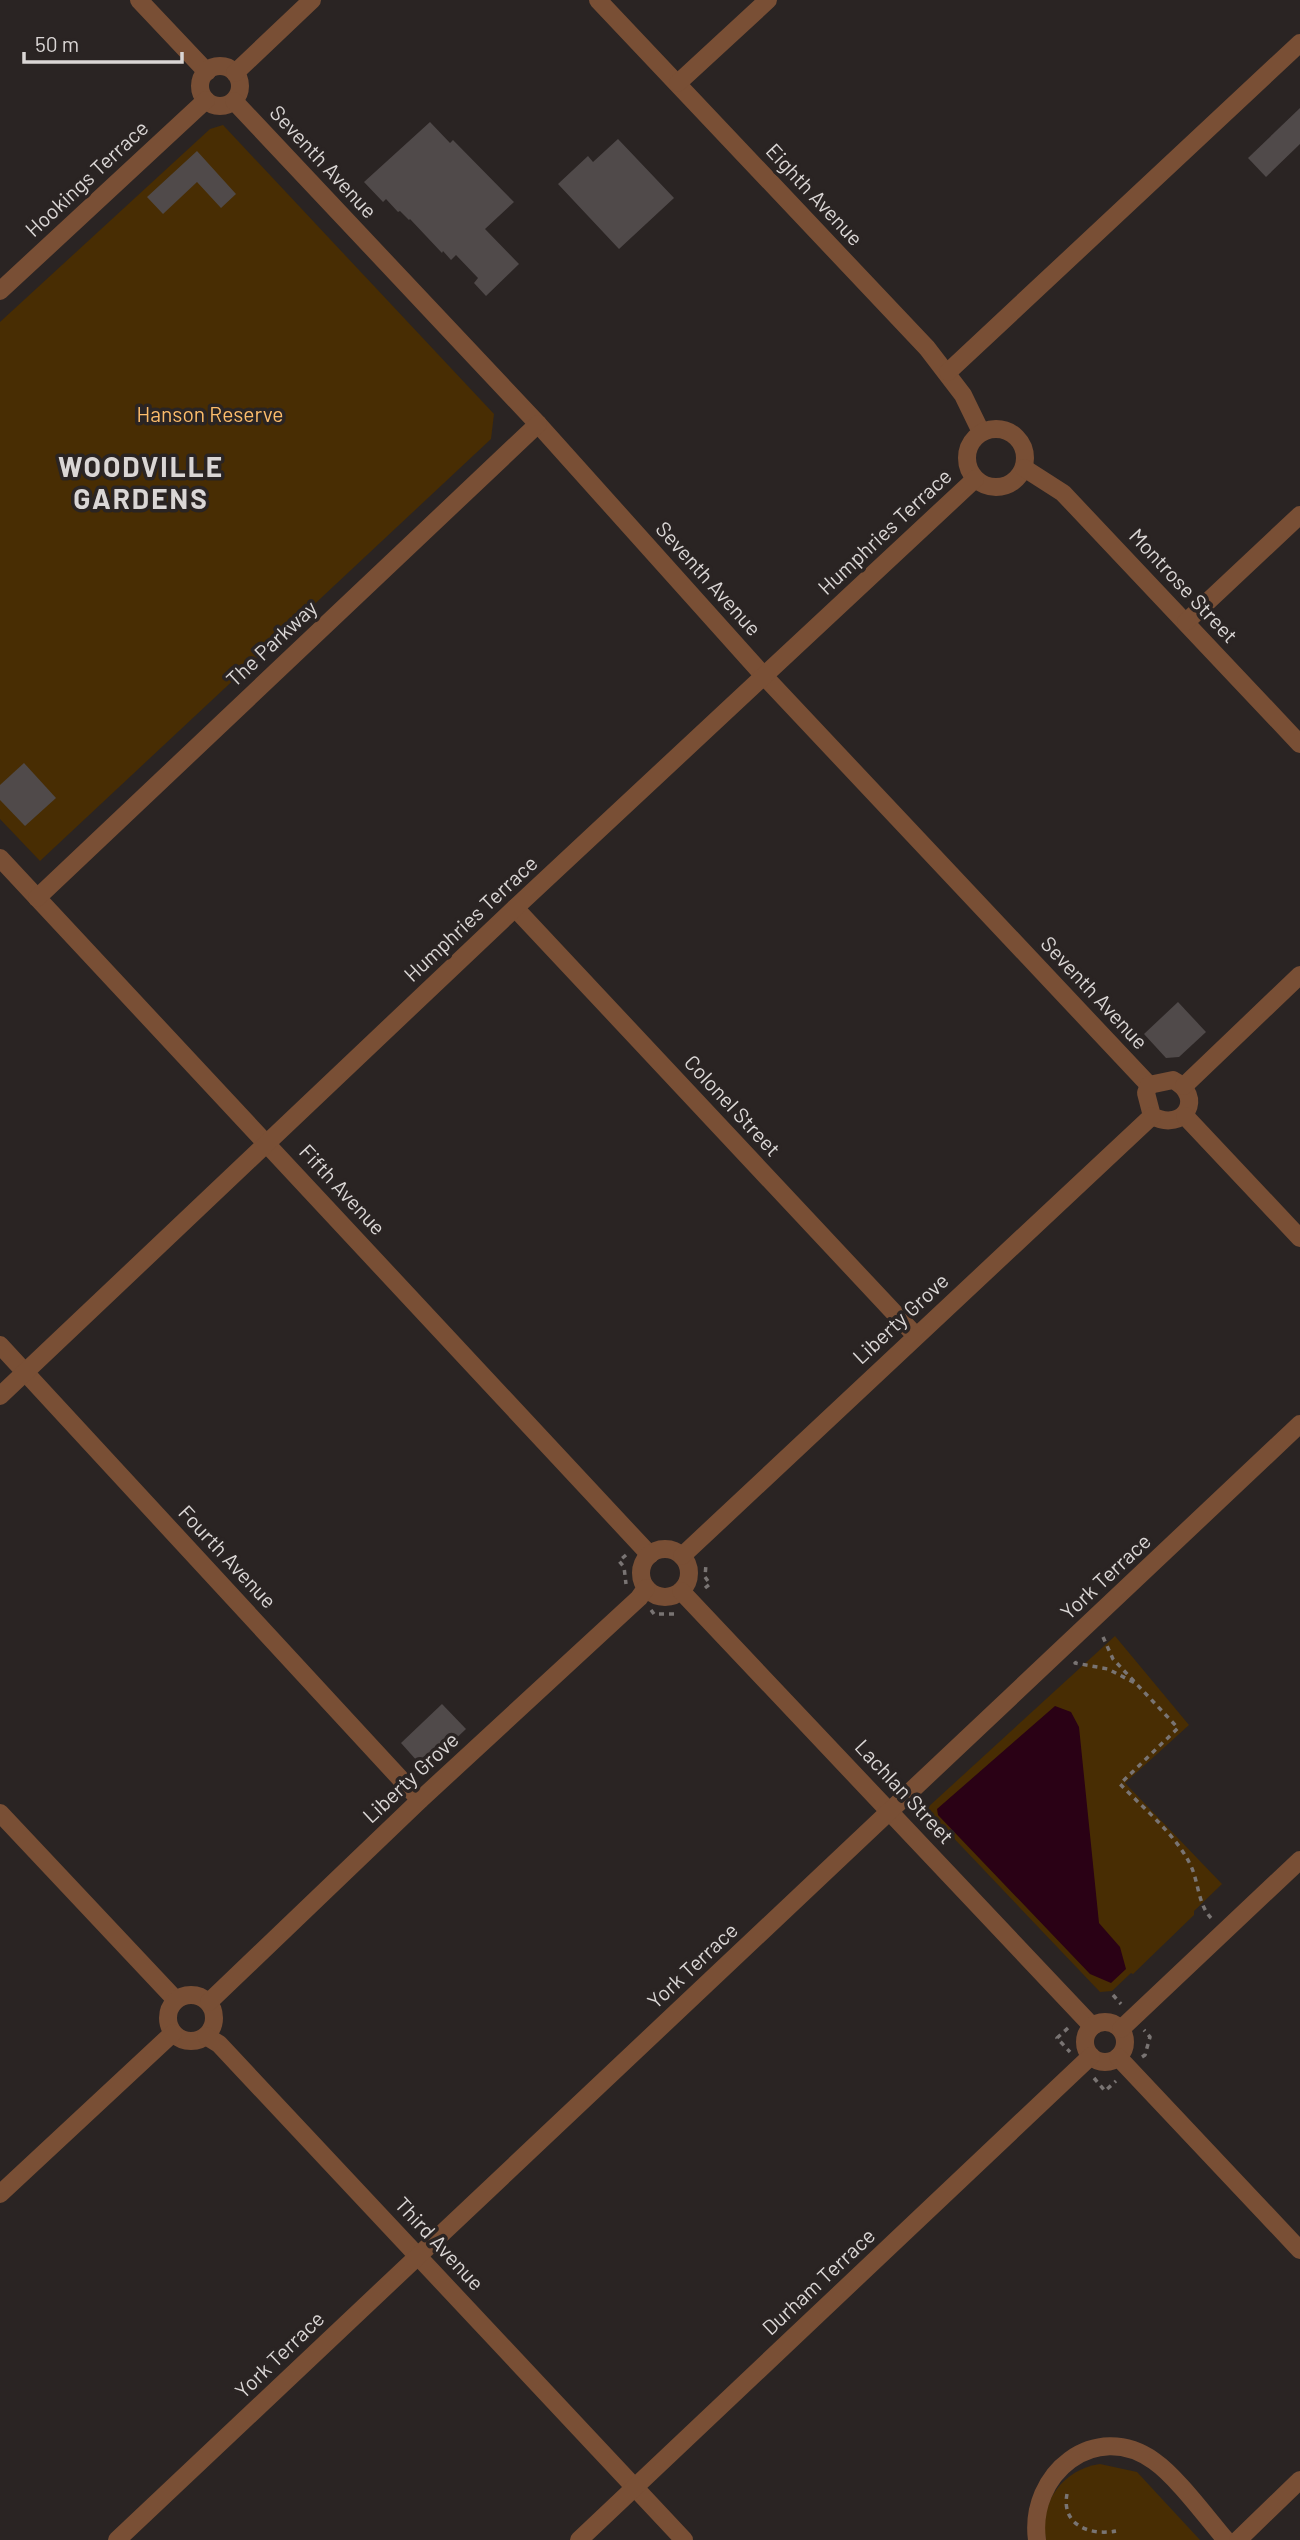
<svg xmlns="http://www.w3.org/2000/svg" width="1300" height="2540" viewBox="0 0 1300 2540" font-family="Barlow,sans-serif">
	<style>
		.green { fill: #482d03 }
		.water { fill: #2a0115 }
		.building { fill: #504a4a }
		.lines { fill: none; stroke-linecap: round; stroke-linejoin: round }
		.path { stroke: #797473; stroke-width: 3.5; stroke-dasharray: 5 5; stroke-linecap: butt }
		.minor { stroke: #794f35; stroke-width: 18 }
		.labels { text-anchor: middle; stroke-width: 7; stroke-linejoin: round; paint-order: stroke }
		.street-label { font-size: 21px; fill: #dad6d5; stroke: #2a2423 }
		.park-label { font-size: 21px; fill: #fcbc6b; stroke: #2a2423 }
		.district-label { font-size: 28px; font-weight: bold; letter-spacing: 2px; fill: #dad6d5; stroke: #2a2423 }
	</style>
	<rect width="100%" height="100%" fill="#2a2423"/>
	<!-- green -->
	<g class="green">
		<polygon points="223,125 494,414 491,439 40,861 0,819 0,322 210,129"/>
		<polygon points="1115,1636 1189,1725 1125,1783 1222,1884 1194,1911 1194,1915 1133,1974 1131,1973 1112,1991 1100,1992 926,1809"/>
		<path d="M1100 2464 1137 2472 1200 2540H1046C1038 2503 1063 2469 1100 2464Z"/>
	</g>
	<!-- water -->
	<polygon class="water" points="1055,1706 1071,1712 1079,1727 1099,1923 1120,1947 1126,1969 1111,1983 1090,1974 938,1815 937,1809"/>
	<!-- building -->
	<g class="building">
		<polygon points="1300,108 1300,144 1266,177 1248,158"/>
		<polygon points="430,122 450,143 453,140 514,202 485,229 519,264 486,296 474,283 478,278 456,255 451,260 443,251 442,253 410,219 409,220 400,211 398,212 386,199 383,202 364,182"/>
		<polygon points="618,139 674,198 619,249 558,184 588,156 593,162"/>
		<polygon points="197,151 236,194 221,208 197,182 163,214 147,197"/>
		<polygon points="24,763 56,798 25,826 0,800 0,785"/>
		<polygon points="1178,1002 1206,1032 1179,1057 1166,1058 1144,1034"/>
		<polygon points="442,1704 466,1729 431,1762 418,1762 401,1743"/>
	</g>
	<g class="lines">
		<!-- path -->
		<g class="path">
			<polyline points="626,1555 619,1561 624,1567 626,1584"/>
			<polyline points="705,1588 710,1584 705,1577 706,1564"/>
			<polyline points="651,1610 654,1614 676,1614"/>
			<path d="M1103 1637 1113 1659 1178 1728 1120 1784C1143 1808 1173 1832 1189 1862 1199 1880 1197 1903 1211 1918"/>
			<polyline points="1077,1662 1075,1663 1108,1669 1135,1683"/>
			<polyline points="1113,1995 1121,2004"/>
			<polyline points="1068,2028 1057,2038 1070,2052"/>
			<polyline points="1142,2057 1145,2055 1150,2037 1144,2030"/>
			<polyline points="1094,2078 1105,2091 1116,2081"/>
			<path d="M1067 2494C1061 2525 1090 2536 1116 2531"/>
		</g>
		<!-- minor -->
		<g class="minor">
			<polyline points="139,0 207,72"/>
			<polyline points="598,0 927,348 963,395 981,432"/>
			<circle cx="220" cy="86" r="20"/>
			<polyline points="235,73 312,0"/>
			<polyline points="678,83 768,0"/>
			<polyline points="234,101 538,424 764,676 1149,1085"/>
			<polyline points="0,291 206,100"/>
			<polyline points="948,372 1300,43"/>
			<circle cx="996" cy="458" r="29"/>
			<polyline points="1024,468 1063,493 1300,744"/>
			<polyline points="1186,622 1300,515"/>
			<polyline points="0,858 650,1555"/>
			<polyline points="37,898 538,424"/>
			<polyline points="515,908 916,1336"/>
			<path d="M1173 1080C1205 1096 1185 1133 1152 1116L1146 1093 1149 1085Z"/>
			<polyline points="1184,1086 1300,975"/>
			<polyline points="1185,1116 1300,1238"/>
			<polyline points="0,1345 420,1800"/>
			<polyline points="0,1396 515,908 975,479"/>
			<circle cx="665" cy="1573" r="24"/>
			<polyline points="682,1556 1152,1116"/>
			<polyline points="681,1591 1092,2026"/>
			<polyline points="0,1813 175,1999"/>
			<circle cx="191" cy="2018" r="23"/>
			<polyline points="209,2002 420,1800 639,1598 646,1588"/>
			<circle cx="1105" cy="2042" r="20"/>
			<polyline points="1121,2029 1300,1860"/>
			<polyline points="206,2036 219,2044 684,2540"/>
			<polyline points="1118,2057 1300,2250"/>
			<polyline points="0,2194 173,2033"/>
			<polyline points="117,2540 1300,1424"/>
			<polyline points="579,2540 1091,2056"/>
			<path d="M1037 2540C1028 2474 1095 2419 1154 2461 1177 2477 1207 2518 1226 2540"/>
			<polyline points="1238,2540 1300,2480"/>
		</g>
	</g>
	<g class="labels">
		<!-- street labels -->
		<g class="street-label">
			<text transform="translate(323 162) rotate(47)" y="7">Seventh Avenue</text>
			<text transform="translate(87 179) rotate(-43)" y="7">Hookings Terrace</text>
			<text transform="translate(814 195) rotate(47)" y="7">Eighth Avenue</text>
			<text transform="translate(885 532) rotate(-43)" y="7">Humphries Terrace</text>
			<text transform="translate(708 579) rotate(48)" y="7">Seventh Avenue</text>
			<text transform="translate(1183 586) rotate(47)" y="7">Montrose Street</text>
			<text transform="translate(272 644) rotate(-43)" y="7">The Parkway</text>
			<text transform="translate(471 919) rotate(-43)" y="7">Humphries Terrace</text>
			<text transform="translate(1094 993) rotate(47)" y="7">Seventh Avenue</text>
			<text transform="translate(732 1106) rotate(47)" y="7">Colonel Street</text>
			<text transform="translate(342 1190) rotate(47)" y="7">Fifth Avenue</text>
			<text transform="translate(901 1319) rotate(-43)" y="7">Liberty Grove</text>
			<text transform="translate(227 1557) rotate(47)" y="7">Fourth Avenue</text>
			<text transform="translate(1106 1577) rotate(-43)" y="7">York Terrace</text>
			<text transform="translate(411 1778) rotate(-43)" y="7">Liberty Grove</text>
			<text transform="translate(904 1792) rotate(47)" y="7">Lachlan Street</text>
			<text transform="translate(693 1966) rotate(-43)" y="7">York Terrace</text>
			<text transform="translate(439 2244) rotate(47)" y="7">Third Avenue</text>
			<text transform="translate(819 2282) rotate(-43)" y="7">Durham Terrace</text>
			<text transform="translate(280 2355) rotate(-44)" y="7">York Terrace</text>
		</g>
		<!-- park labels -->
		<g class="park-label">
			<text x="210" y="422">Hanson Reserve</text>
		</g>
		<!-- district labels -->
		<g class="district-label">
			<text x="141" y="477">WOODVILLE<tspan x="141" dy="32">GARDENS</tspan></text>
		</g>
	</g>
	<!-- scale -->
	<path d="M24 52v10h158v-10" fill="none" stroke="#dad6d5" stroke-width="3.5"/>
	<text x="35" y="52" font-size="21" fill="#dad6d5" stroke="#2a2423" stroke-width="5" paint-order="stroke">50 m</text>
</svg>
